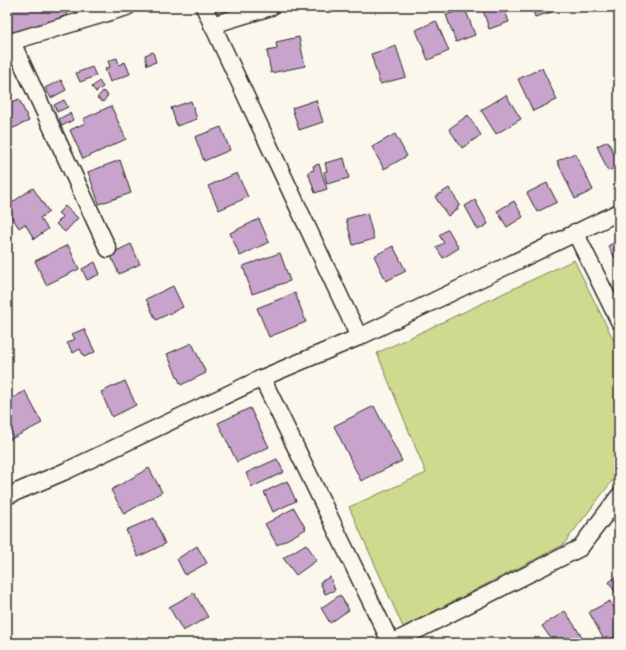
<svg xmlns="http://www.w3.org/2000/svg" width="626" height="650" viewBox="0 0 626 650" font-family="'Shantell Sans',sans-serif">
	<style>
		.green { fill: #cedb8e; stroke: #7c835c }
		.building { fill: #c8a3cb; stroke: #2b2b2b }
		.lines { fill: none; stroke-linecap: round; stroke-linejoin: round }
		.minor-casing { stroke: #2b2b2b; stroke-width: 19 }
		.minor { stroke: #fbf7ec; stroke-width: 16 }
	</style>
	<rect width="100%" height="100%" fill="#fbf7ec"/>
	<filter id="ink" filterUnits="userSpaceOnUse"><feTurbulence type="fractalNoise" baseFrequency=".025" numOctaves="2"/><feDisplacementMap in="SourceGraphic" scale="8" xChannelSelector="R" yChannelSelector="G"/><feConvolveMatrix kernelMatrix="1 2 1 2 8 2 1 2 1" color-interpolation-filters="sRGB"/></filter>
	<g filter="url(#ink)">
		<!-- green -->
		<polygon class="green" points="574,260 619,351 619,472 563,545 403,627 349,507 426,473 377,353"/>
		<!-- building -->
		<g class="building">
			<polygon points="7,7 64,7 67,15 9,38 7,33"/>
			<polygon points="482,7 504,7 509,22 489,29"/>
			<polygon points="532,7 550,7 552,12 535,17"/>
			<polygon points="465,8 475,35 456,42 446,15"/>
			<polygon points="436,21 449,51 428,60 416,30"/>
			<polygon points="299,37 305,66 271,73 267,51 277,49 276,42"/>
			<polygon points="396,46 406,77 380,84 371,54"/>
			<polygon points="153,52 156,62 147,65 145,55"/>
			<polygon points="117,58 119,65 125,62 130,74 110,82 105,69 110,67 108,61"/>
			<polygon points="92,67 96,76 80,82 76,73"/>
			<polygon points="542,68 557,100 533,111 518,79"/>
			<polygon points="61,80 66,90 51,98 45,88"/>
			<polygon points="99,81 103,87 96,92 92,87"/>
			<polygon points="103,91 108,95 103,102 97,98"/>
			<polygon points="506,95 521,119 496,134 481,110"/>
			<polygon points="19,99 29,121 7,131 7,104"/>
			<polygon points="64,100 68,107 57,112 54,105"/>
			<polygon points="316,100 323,122 299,130 292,108"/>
			<polygon points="191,101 197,119 177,126 171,108"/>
			<polygon points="111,106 126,139 83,159 70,130 85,123 83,119"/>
			<polygon points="70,113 73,120 62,126 59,119"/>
			<polygon points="468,115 481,135 462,148 449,129"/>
			<polygon points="221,127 230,150 204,161 195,137"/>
			<polygon points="395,134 407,156 384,169 372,147"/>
			<polygon points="608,141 619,166 608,171 597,146"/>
			<polygon points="575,153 593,190 575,199 557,161"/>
			<polygon points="344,158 349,178 327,184 324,172 327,171 325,163"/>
			<polygon points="120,160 131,193 99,204 88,172"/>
			<polygon points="319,164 327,189 315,193 308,172 314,170 313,166"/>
			<polygon points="237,173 248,197 219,210 208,186"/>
			<polygon points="547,183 557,202 537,212 527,193"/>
			<polygon points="33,188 49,212 40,218 48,229 34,239 25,224 19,228 7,210 7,206"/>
			<polygon points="449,188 460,205 457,207 458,209 448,216 435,197"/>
			<polygon points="475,200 488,224 478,230 465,206"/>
			<polygon points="514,201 523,217 507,227 497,211"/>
			<polygon points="65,206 78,218 65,232 56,224 63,217 58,213"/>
			<polygon points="367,213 374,239 353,245 346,219"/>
			<polygon points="259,219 269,242 240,256 230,233"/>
			<polygon points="448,229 459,248 443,258 436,247 444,243 439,235"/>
			<polygon points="619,240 619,256 615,258 608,246"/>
			<polygon points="131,244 140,264 119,274 110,254"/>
			<polygon points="68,245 79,269 46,285 35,261"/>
			<polygon points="393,246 406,271 386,281 374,256"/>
			<polygon points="280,253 290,281 252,294 243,266"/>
			<polygon points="95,262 100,274 87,280 82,269"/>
			<polygon points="173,286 183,307 156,320 146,299"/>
			<polygon points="295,293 306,322 269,337 257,308"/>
			<polygon points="84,329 95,352 84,357 80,349 73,353 67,343 75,339 72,334"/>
			<polygon points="192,343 206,373 181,385 167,354"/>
			<polygon points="125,381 136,405 112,417 101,392"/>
			<polygon points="25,391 42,423 7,441 7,401"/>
			<polygon points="374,406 402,461 361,481 334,426"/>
			<polygon points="250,408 269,447 237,462 218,423"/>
			<polygon points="277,459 284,472 252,487 246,473"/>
			<polygon points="149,468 162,492 124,514 111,490"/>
			<polygon points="287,481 296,501 273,512 264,492"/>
			<polygon points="294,508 306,529 277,545 265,524"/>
			<polygon points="154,518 165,544 138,557 126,530"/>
			<polygon points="306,544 317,560 296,575 283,558"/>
			<polygon points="197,546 207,563 185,575 177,559"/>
			<polygon points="619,575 619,599 609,582"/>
			<polygon points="330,577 335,590 325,594 320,582"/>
			<polygon points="194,593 208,617 183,631 169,607"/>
			<polygon points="340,595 349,610 330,623 321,608"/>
			<polygon points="610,601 613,607 619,604 619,635 605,642 589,612"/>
			<polygon points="565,611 582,637 573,643 554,643 542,626"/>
		</g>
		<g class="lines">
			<defs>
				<g id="minor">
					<polyline points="204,7 359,337"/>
					<polyline points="212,25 271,7"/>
					<polyline points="12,42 108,249"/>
					<polyline points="7,43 127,7"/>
					<polyline points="575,232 619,321"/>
					<polyline points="262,378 391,643"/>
					<polyline points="7,496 66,471 262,378 359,337 619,212"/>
					<polyline points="392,643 580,548 619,496"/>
				</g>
			</defs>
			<!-- minor casing -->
			<use href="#minor" class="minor-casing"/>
			<!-- minor -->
			<use href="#minor" class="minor"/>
		</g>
	</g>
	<!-- margin -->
	<rect width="626" height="650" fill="none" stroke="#fbf7ec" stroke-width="24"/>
	<rect x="12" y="12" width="602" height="626" fill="none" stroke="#2b2b2b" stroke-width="1.5" filter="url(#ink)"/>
</svg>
